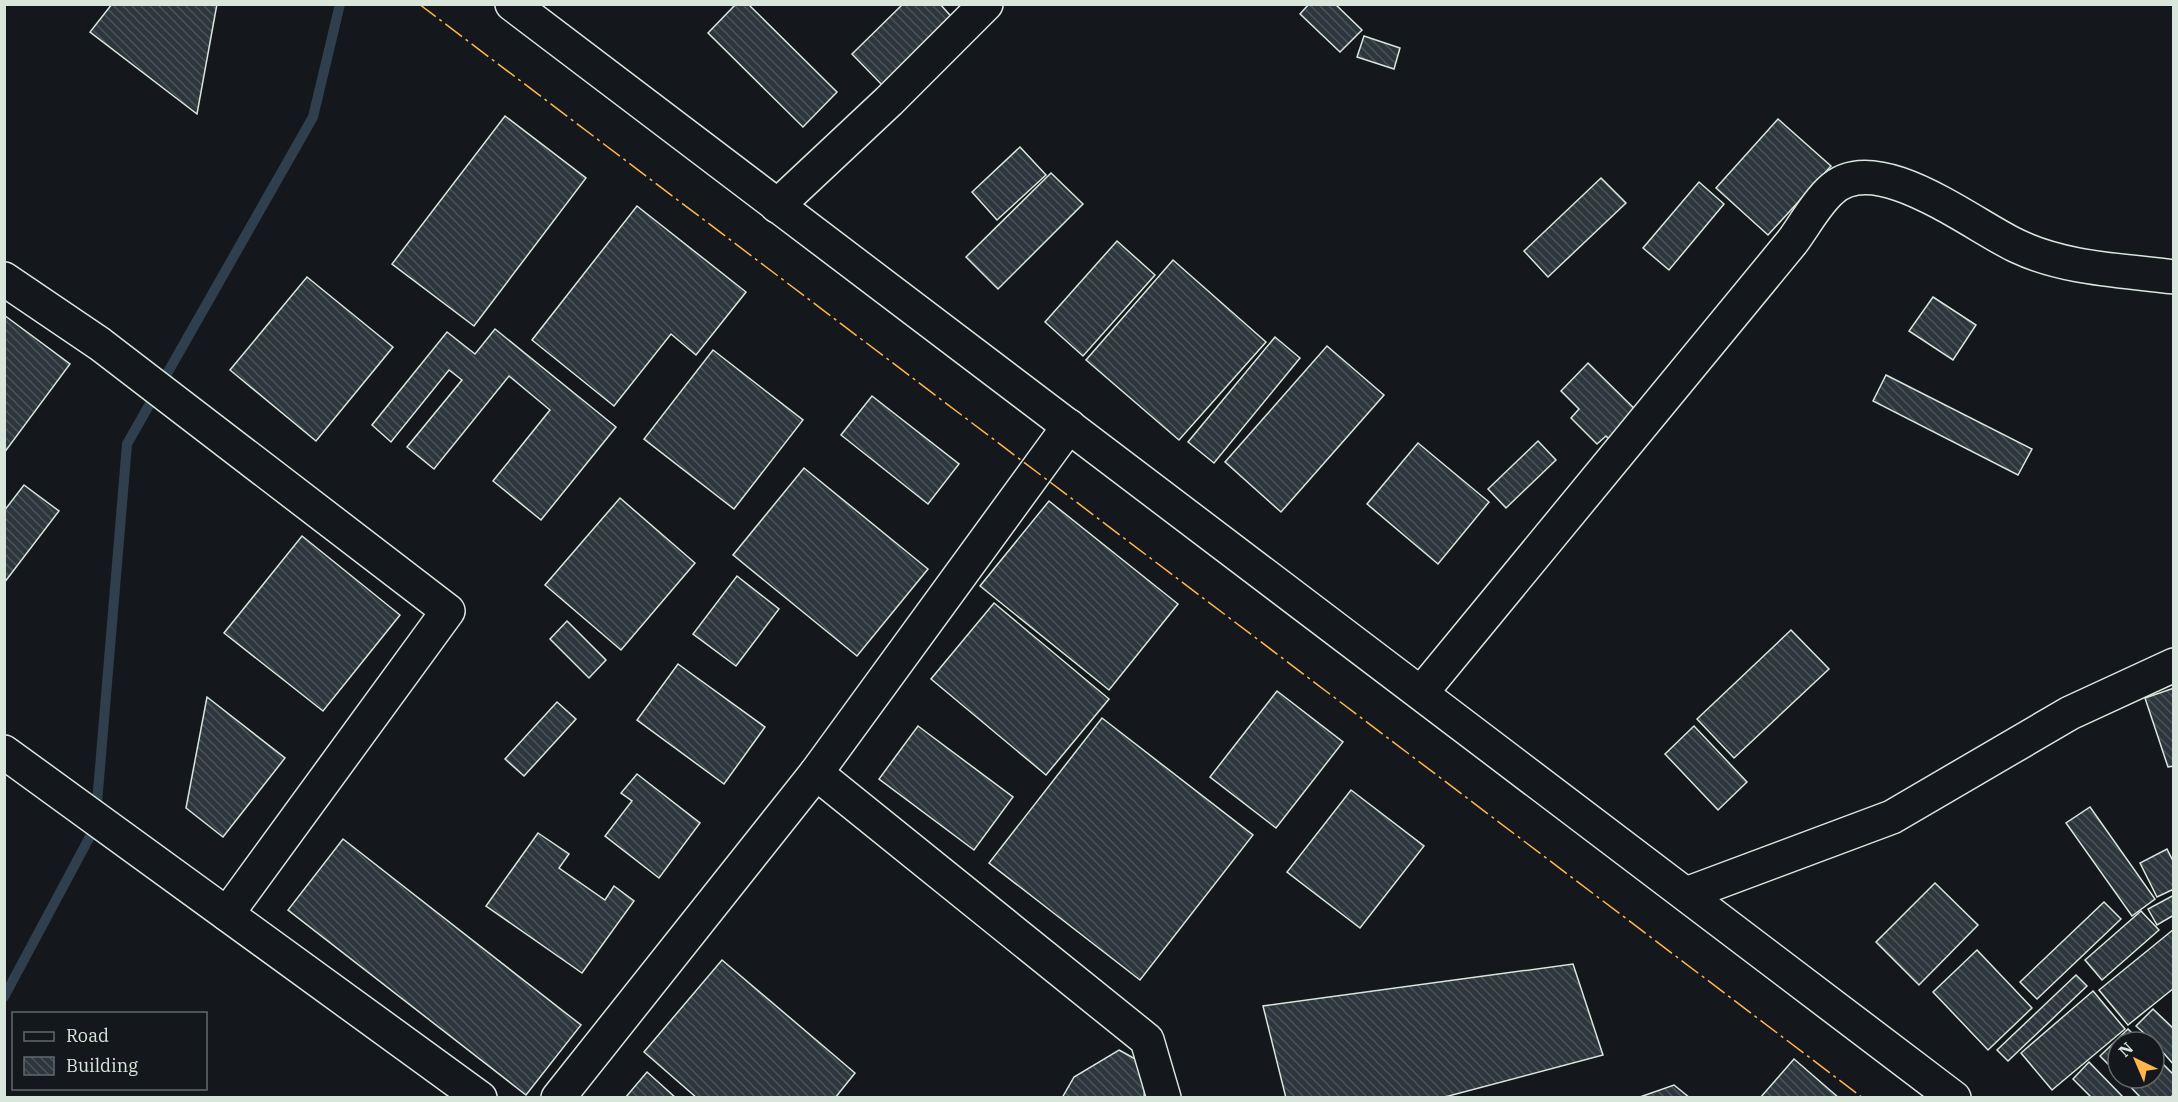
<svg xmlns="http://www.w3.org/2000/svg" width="2178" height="1102" viewBox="0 0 2178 1102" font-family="'IBM Plex Serif',serif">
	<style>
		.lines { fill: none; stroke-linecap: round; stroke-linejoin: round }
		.stream { stroke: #2f3f4d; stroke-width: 10 }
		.building { fill: url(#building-back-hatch); stroke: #d8e6dc; stroke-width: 1.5 }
		.minor-casing { stroke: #d8e6dc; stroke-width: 36 }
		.minor { stroke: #14181c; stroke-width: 33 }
		.power { stroke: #ffb74d; stroke-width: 1.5; stroke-dasharray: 21 4.5 3 4.5; stroke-linecap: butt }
	</style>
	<defs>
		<pattern id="building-back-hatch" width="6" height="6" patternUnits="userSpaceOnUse" patternTransform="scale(1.5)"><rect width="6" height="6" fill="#2c363c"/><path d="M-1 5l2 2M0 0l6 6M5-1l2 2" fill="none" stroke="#4a5358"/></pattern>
	</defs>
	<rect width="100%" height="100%" fill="#14181c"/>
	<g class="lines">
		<!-- stream -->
		<polyline class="stream" points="4,997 95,827 127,444 313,117 340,4"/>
	</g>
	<!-- building -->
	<g class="building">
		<polygon points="112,4 217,4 197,114 90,32"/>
		<polygon points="736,4 748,4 837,92 803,127 708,33"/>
		<polygon points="903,4 940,4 957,23 887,90 852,54"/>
		<polygon points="1309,4 1335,4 1362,30 1340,52 1300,14"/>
		<polygon points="1364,36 1400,48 1394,69 1357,57"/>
		<polygon points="505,116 586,178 474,326 392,264"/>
		<polygon points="1778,119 1831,166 1768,235 1716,188"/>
		<polygon points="1020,147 1046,175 997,220 972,192"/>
		<polygon points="1051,173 1083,204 998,289 966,257"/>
		<polygon points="1601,178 1626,203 1548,277 1524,251"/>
		<polygon points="1699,182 1724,204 1669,270 1643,248"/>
		<polygon points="637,206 746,292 696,355 671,334 614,406 532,340"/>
		<polygon points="1117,241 1155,275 1083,356 1045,322"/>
		<polygon points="1173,260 1266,342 1179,440 1086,360"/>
		<polygon points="307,277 393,347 316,441 230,370"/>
		<polygon points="1933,297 1976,325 1953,360 1909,331"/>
		<polygon points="4,315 70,364 4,453"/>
		<polygon points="495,329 616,427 541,520 493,481 550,410 509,376 434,469 407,447 462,380 449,370 391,442 372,425 447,332 475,354"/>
		<polygon points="1275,337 1300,358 1214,463 1188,442"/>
		<polygon points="1327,346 1384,395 1281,512 1225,462"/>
		<polygon points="713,350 803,420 734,509 644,439"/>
		<polygon points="1588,363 1645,419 1617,447 1606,436 1597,444 1571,418 1579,409 1561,391"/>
		<polygon points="1886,375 2032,449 2018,475 1873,401"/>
		<polygon points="872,396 959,464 928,504 841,435"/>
		<polygon points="1538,441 1556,460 1506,508 1488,489"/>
		<polygon points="1418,443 1489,502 1438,564 1367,504"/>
		<polygon points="804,468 928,569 857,656 733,555"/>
		<polygon points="24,485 59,511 4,583 4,511"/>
		<polygon points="620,498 695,563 621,650 545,585"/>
		<polygon points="1049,501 1178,604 1109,690 980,586"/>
		<polygon points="302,536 400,615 323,711 224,633"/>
		<polygon points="737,576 779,609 736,666 693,634"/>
		<polygon points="994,603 1109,699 1046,775 931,679"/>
		<polygon points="567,621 606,660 589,678 550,639"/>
		<polygon points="1791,630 1829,669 1734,758 1697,719"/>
		<polygon points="678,664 765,727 724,784 637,720"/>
		<polygon points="2174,688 2174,766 2168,767 2145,698"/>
		<polygon points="1277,691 1343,742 1276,828 1210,777"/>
		<polygon points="207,697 285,758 223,837 186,808"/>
		<polygon points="557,702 576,719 524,776 505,759"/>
		<polygon points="1102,718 1253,835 1140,980 989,863"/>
		<polygon points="918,726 1013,797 974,850 879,779"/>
		<polygon points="1694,726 1747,782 1718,810 1665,754"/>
		<polygon points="637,774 700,823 659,878 605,836 632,801 621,793"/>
		<polygon points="1351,790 1424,846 1360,928 1287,872"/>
		<polygon points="2090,807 2155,899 2132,916 2066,823"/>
		<polygon points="538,833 569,854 559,868 605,900 614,886 634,901 582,973 486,906"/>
		<polygon points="343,839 581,1025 526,1095 288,910"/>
		<polygon points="2167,849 2174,863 2174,889 2157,897 2140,863"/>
		<polygon points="1935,883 1978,925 1919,985 1876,942"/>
		<polygon points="2174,895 2174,915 2157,925 2148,909"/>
		<polygon points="2104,902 2121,919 2037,999 2020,982"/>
		<polygon points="2141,911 2159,930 2102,980 2085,960"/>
		<polygon points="2174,929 2174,988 2128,1025 2099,990"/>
		<polygon points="1977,950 2032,1008 1988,1050 1933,992"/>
		<polygon points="722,960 855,1073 835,1098 697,1098 644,1052"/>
		<polygon points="1573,964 1603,1055 1441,1098 1286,1098 1263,1006"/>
		<polygon points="2076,975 2087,986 2008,1061 1997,1050"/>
		<polygon points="2093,991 2125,1029 2052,1090 2021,1053"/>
		<polygon points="2153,1009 2174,1029 2174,1065 2154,1042 2136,1026"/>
		<polygon points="2128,1029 2141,1042 2118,1042 2118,1074 2100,1056"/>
		<polygon points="1119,1050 1146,1065 1144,1098 1062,1098 1074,1077"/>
		<polygon points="2154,1055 2174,1075 2174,1094 2170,1098 2141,1098 2122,1078 2154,1078"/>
		<polygon points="1794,1059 1839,1098 1760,1098"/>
		<polygon points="2089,1062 2124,1098 2092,1098 2073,1079"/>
		<polygon points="647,1072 676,1098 625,1098"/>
		<polygon points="1674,1085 1690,1098 1637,1098"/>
	</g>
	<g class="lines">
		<defs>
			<g id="minor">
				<polyline points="512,4 1954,1098"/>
				<polyline points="777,206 889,101 986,4"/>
				<polyline points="4,279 100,344 448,611 227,914"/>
				<path d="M1421 693 1792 242C1804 226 1815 205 1830 191 1875 146 1973 226 2017 246 2065 269 2121 270 2174 277"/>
				<polyline points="4,752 480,1098"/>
				<polyline points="816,773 1069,426"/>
				<polyline points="1686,894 1892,817 2070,713 2174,665"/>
				<polyline points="558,1098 816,773 1147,1040 1164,1098"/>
			</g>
		</defs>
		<!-- minor casing -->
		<use href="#minor" class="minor-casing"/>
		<!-- minor -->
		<use href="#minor" class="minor"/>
		<!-- power -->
		<polyline class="power" points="419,4 1863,1098"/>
	</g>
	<!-- border -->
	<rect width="2178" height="1102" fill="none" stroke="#d8e6dc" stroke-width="12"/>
	<!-- legend -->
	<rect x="12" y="1012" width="195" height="78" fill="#14181c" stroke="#626a69" stroke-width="1.5"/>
	<rect x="24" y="1032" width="30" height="9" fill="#14181c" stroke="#626a69" stroke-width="1.5"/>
	<text x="66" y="1042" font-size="18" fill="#d8e6dc">Road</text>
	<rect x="24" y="1057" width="30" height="18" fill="url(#building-back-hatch)" stroke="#626a69" stroke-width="1.5"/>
	<text x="66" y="1072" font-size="18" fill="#d8e6dc">Building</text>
	<!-- north arrow -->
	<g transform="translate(2136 1060) rotate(316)"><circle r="28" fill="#14181c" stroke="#626a69" stroke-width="1.5"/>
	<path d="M0-4.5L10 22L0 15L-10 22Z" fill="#ffb74d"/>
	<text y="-9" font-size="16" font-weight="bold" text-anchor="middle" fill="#d8e6dc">N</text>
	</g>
</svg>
